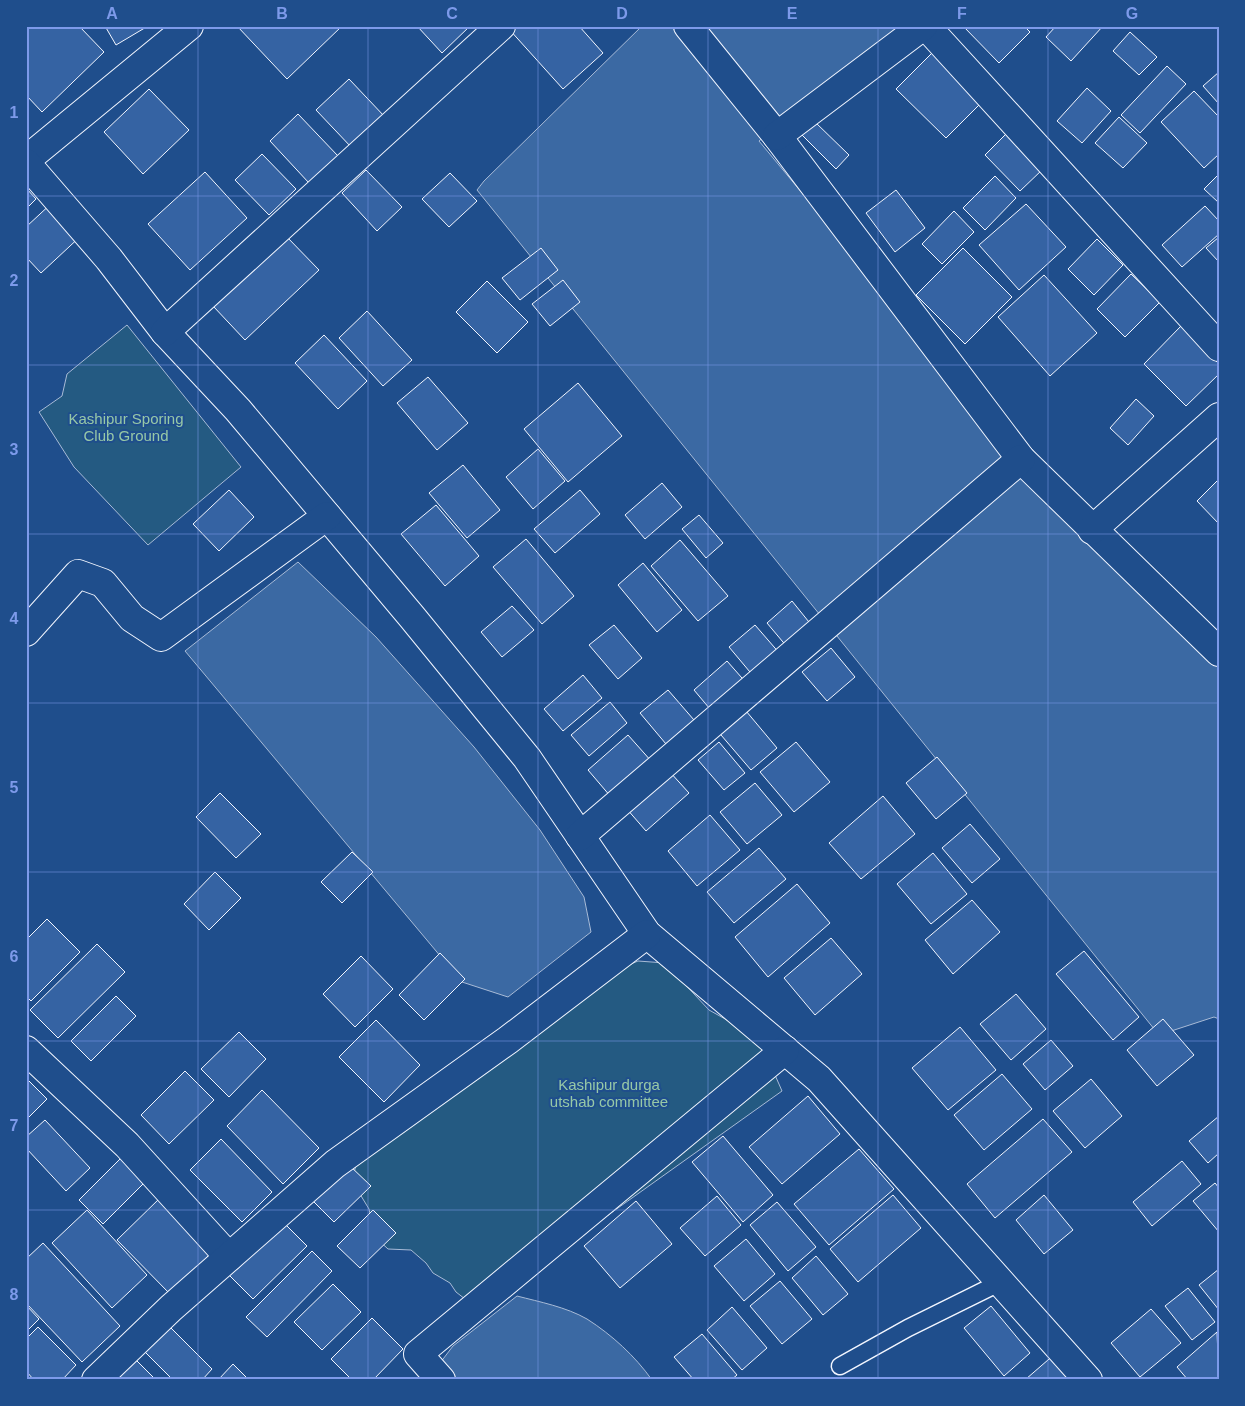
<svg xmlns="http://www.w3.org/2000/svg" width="1245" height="1406" viewBox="0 0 1245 1406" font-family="Helvetica,sans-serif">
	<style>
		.green { fill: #245a82; stroke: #a8bbd7 }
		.water { fill: #3b69a3; stroke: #a8bbd7 }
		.building { fill: #3563a3; stroke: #f2f6ff }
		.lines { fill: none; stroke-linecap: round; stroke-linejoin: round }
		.lane-casing { stroke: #f2f6ff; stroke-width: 19 }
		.street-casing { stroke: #f2f6ff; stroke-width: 30 }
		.lane { stroke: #1f4e8c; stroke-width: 16 }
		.street { stroke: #1f4e8c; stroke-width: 28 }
		.grid { fill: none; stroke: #7d9aea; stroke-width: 1; stroke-opacity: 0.55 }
		.labels { text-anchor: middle; stroke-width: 4; stroke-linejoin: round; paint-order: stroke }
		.park-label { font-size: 15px; fill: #97c8a6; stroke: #1f4e8c }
		.neatline { fill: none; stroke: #7d9aea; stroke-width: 2 }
		.grid-label { font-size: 16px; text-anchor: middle; font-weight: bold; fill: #7d9aea }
	</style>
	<rect width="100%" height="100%" fill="#1f4e8c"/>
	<!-- green -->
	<g class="green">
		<polygon points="127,325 241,467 148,545 74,467 39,412 62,396 67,374"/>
		<polygon points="638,961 665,963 709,1010 754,1035 768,1059 782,1091 482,1305 465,1299 456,1292 450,1283 433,1273 426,1263 411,1250 388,1249 375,1237 369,1209 352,1181 357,1161 617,970"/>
	</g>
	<!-- water -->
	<g class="water">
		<polygon points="642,26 903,26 759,141 1087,537 1219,667 1219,1019 1214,1017 1159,1035 477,190 484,181"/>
		<polygon points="298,562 376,637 474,747 540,830 584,897 591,932 508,997 462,982 185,651"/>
		<path d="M517 1296C540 1302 566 1307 587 1319 612 1335 635 1356 652 1380H427L453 1346Z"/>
	</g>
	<!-- building -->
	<g class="building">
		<polygon points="26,26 79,26 104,52 42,112 26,95"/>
		<polygon points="105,26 148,26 116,45"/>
		<polygon points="237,26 342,26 287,79"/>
		<polygon points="417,26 470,26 442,53"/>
		<polygon points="509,26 579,26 603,53 563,89 508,28"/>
		<polygon points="963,26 1024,26 1030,32 999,63"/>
		<polygon points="1056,26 1103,26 1071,61 1046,37"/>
		<polygon points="1130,32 1157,57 1139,75 1113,51"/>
		<polygon points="933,52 982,102 946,138 896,89"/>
		<polygon points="1167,66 1186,84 1140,133 1121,115"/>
		<polygon points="1219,72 1219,104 1203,86"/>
		<polygon points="349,79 385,117 352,148 316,110"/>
		<polygon points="1087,88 1111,111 1082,143 1057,121"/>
		<polygon points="149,89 189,130 143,174 104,132"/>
		<polygon points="1194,91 1219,117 1219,154 1204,168 1161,122"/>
		<polygon points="298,114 338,156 309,183 270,141"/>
		<polygon points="1119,117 1147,143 1123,168 1095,143"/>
		<polygon points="814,121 849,155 836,169 800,133"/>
		<polygon points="1007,133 1043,169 1020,191 985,155"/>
		<polygon points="262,154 296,189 269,215 235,180"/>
		<polygon points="366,170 402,207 377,231 342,193"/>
		<polygon points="205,172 247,218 190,270 148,224"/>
		<polygon points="450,173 477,201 449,227 422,199"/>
		<polygon points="1219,174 1219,203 1204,189"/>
		<polygon points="995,176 1016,198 985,230 963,208"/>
		<polygon points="26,188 36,199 26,209"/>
		<polygon points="896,190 925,228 895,252 866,213"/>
		<polygon points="54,201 84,233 41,273 26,257 26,227"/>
		<polygon points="1026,204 1066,247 1019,290 979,245"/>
		<polygon points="1205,206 1219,221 1219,234 1182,267 1162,245"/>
		<polygon points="954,211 974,232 942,264 922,244"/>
		<polygon points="286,236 319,270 245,340 213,306"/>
		<polygon points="1219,237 1219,262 1206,248"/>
		<polygon points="1097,239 1123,265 1094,295 1068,269"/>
		<polygon points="541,248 558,270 520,300 502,278"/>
		<polygon points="963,248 1012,297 965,344 916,295"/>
		<polygon points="1131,274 1160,302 1125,337 1097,309"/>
		<polygon points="1044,275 1097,333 1050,376 998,317"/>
		<polygon points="563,280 580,302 550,326 532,304"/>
		<polygon points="487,281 528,322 497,353 456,312"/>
		<polygon points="367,311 412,360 383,386 339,338"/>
		<polygon points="1181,326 1219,364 1219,374 1186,406 1144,364"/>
		<polygon points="324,335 367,381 338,409 295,363"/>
		<polygon points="428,377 468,423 437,450 397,403"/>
		<polygon points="578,383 622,436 568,482 524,429"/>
		<polygon points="1136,399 1154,416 1128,445 1110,428"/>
		<polygon points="538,449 565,481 533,509 506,477"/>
		<polygon points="463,465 500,510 467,538 429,493"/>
		<polygon points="1219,479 1219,524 1197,501"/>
		<polygon points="662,483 682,507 645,539 625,515"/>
		<polygon points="229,490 254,517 219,551 193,524"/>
		<polygon points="580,490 600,514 555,553 534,529"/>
		<polygon points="436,505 479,556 445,586 401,534"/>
		<polygon points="699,515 723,543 706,558 682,529"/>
		<polygon points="526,539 574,596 542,624 493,567"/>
		<polygon points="680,540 728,596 698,621 651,566"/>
		<polygon points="643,563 682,610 657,632 618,585"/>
		<polygon points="792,601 813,627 788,648 767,623"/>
		<polygon points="512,606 534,630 502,657 481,632"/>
		<polygon points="614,625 642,658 618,679 589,645"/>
		<polygon points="755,625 781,655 755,678 729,647"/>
		<polygon points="831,648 855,677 827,701 802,672"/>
		<polygon points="727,661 749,686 715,715 694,690"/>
		<polygon points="583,675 602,698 563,731 544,709"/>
		<polygon points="668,690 694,720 666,744 640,713"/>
		<polygon points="610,702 627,723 589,756 571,735"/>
		<polygon points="741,705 777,748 751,770 715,728"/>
		<polygon points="628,735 652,762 611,797 588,770"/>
		<polygon points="719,742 745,773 724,790 698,760"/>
		<polygon points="796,742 830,782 794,812 760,772"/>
		<polygon points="937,757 967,793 936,819 906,783"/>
		<polygon points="669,771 689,793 646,831 626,808"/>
		<polygon points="755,783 782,815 747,844 720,812"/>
		<polygon points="220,793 261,834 236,858 196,817"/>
		<polygon points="883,796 915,834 861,879 829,843"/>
		<polygon points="710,815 740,850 697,886 668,851"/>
		<polygon points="970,824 1000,859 972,883 942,848"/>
		<polygon points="759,848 786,879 734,923 707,892"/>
		<polygon points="352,852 373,872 342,903 321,882"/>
		<polygon points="933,853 967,894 931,924 897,884"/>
		<polygon points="215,872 241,898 209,930 184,904"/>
		<polygon points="797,884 830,923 768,977 735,937"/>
		<polygon points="972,900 1000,932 953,974 925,940"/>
		<polygon points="47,919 80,952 31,1001 26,996 26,940"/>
		<polygon points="831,938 862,974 815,1015 784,978"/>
		<polygon points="97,944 125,972 58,1038 30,1010"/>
		<polygon points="1084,951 1139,1017 1113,1040 1056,974"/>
		<polygon points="440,953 465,979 424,1020 399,995"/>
		<polygon points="361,956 393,989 355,1027 323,994"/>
		<polygon points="1016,994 1046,1029 1011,1060 980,1024"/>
		<polygon points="116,996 136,1016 91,1061 71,1041"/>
		<polygon points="1163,1019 1194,1055 1157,1086 1127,1050"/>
		<polygon points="376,1020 420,1065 384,1102 339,1057"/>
		<polygon points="960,1027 996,1070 948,1110 912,1068"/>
		<polygon points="239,1032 266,1059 229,1097 201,1069"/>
		<polygon points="1051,1040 1073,1066 1045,1090 1023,1064"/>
		<polygon points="185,1071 214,1100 169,1144 141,1115"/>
		<polygon points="1002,1074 1032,1109 984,1150 954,1115"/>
		<polygon points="1091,1079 1122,1116 1085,1148 1053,1111"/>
		<polygon points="28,1080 47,1099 27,1119 26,1081"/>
		<polygon points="262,1090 319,1148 283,1184 227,1126"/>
		<polygon points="808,1096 840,1134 782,1184 749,1147"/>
		<polygon points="1219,1116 1219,1153 1208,1163 1189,1141"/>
		<polygon points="1043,1119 1072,1152 995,1218 967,1184"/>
		<polygon points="45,1120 90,1168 66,1191 26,1148 26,1137"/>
		<polygon points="723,1136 773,1195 743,1222 692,1162"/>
		<polygon points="221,1139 272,1192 242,1222 190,1170"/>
		<polygon points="859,1149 894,1189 829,1245 794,1204"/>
		<polygon points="125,1154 149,1178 103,1224 79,1200"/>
		<polygon points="1182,1161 1201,1184 1152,1226 1133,1202"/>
		<polygon points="349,1165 371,1186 334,1222 313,1201"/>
		<polygon points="1215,1183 1219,1188 1219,1232 1193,1201"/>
		<polygon points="893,1195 921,1228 858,1282 830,1249"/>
		<polygon points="1044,1195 1073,1230 1044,1254 1016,1220"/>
		<polygon points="717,1196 741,1225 705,1256 680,1228"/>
		<polygon points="161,1197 213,1251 170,1294 117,1240"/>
		<polygon points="636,1201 672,1244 620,1288 584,1246"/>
		<polygon points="777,1202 816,1247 788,1271 750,1225"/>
		<polygon points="87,1210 147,1275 112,1308 52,1243"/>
		<polygon points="373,1210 396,1233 360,1268 337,1246"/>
		<polygon points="281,1220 307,1246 253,1299 227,1273"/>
		<polygon points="746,1239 775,1274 744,1301 714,1266"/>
		<polygon points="43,1243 120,1326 82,1362 26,1303 26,1259"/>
		<polygon points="312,1251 332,1271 267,1337 246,1317"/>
		<polygon points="816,1256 848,1294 823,1315 792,1278"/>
		<polygon points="1219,1269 1219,1310 1199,1285"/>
		<polygon points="780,1281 812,1319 782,1344 750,1306"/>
		<polygon points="333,1284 361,1312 322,1350 294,1322"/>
		<polygon points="1188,1288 1215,1322 1192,1340 1165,1306"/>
		<polygon points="26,1305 39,1319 26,1332"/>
		<polygon points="991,1306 1030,1353 1004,1376 964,1328"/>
		<polygon points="732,1307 767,1348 742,1370 707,1330"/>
		<polygon points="1151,1309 1181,1343 1140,1377 1111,1343"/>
		<polygon points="372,1318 403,1349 373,1380 352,1380 331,1359"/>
		<polygon points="166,1323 212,1369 202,1380 173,1380 141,1348"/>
		<polygon points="38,1327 76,1365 62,1380 34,1380 26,1371 26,1339"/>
		<polygon points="1217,1332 1219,1380 1188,1380 1177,1367"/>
		<polygon points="702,1334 737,1375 731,1380 694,1380 674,1357"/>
		<polygon points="1056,1353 1078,1380 1026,1380 1026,1379"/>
		<polygon points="136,1360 156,1380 116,1380"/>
		<polygon points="233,1364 249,1380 218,1380"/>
	</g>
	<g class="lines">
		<defs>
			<polyline id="lane" points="840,1366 908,1328 999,1283"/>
			<g id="street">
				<polyline points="688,26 777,136 1021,459 1219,652"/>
				<polyline points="926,26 1219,347"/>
				<polyline points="777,136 923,26"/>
				<polyline points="26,160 189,26"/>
				<polyline points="26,163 109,259 165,332 238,410 412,617 527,758 647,934 819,1079 1088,1380"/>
				<polyline points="165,332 501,26"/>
				<polyline points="1092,530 1219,417"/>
				<polyline points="26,632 78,574 103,583 132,618 161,637 327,516"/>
				<polyline points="580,836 1021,459"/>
				<polyline points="26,1050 127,1145 229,1257"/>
				<polyline points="96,1380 171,1308 335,1164 508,1040 647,934"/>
				<polyline points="441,1380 418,1354 785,1050"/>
			</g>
		</defs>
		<!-- lane casing -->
		<use href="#lane" class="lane-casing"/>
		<!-- street casing -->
		<use href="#street" class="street-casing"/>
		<!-- lane -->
		<use href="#lane" class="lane"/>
		<!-- street -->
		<use href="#street" class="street"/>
	</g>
	<!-- grid -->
	<path class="grid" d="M198 26V1380M368 26V1380M538 26V1380M708 26V1380M878 26V1380M1048 26V1380M26 196H1219M26 365H1219M26 534H1219M26 703H1219M26 872H1219M26 1041H1219M26 1210H1219"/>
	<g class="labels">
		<!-- park labels -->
		<g class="park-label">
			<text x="126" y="424">Kashipur Sporing<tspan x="126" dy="17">Club Ground</tspan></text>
			<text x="609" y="1090">Kashipur durga<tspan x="609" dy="17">utshab committee</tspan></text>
		</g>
	</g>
	<!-- border -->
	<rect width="1245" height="1406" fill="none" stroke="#1f4e8c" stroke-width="55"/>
	<rect x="28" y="28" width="1190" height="1350" class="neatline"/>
	<g class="grid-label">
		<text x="112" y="19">A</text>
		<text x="282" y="19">B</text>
		<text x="452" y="19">C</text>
		<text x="622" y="19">D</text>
		<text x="792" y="19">E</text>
		<text x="962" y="19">F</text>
		<text x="1132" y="19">G</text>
		<text x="14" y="118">1</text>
		<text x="14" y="286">2</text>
		<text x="14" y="455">3</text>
		<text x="14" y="624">4</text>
		<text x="14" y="793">5</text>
		<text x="14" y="962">6</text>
		<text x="14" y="1131">7</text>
		<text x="14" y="1300">8</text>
	</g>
</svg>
